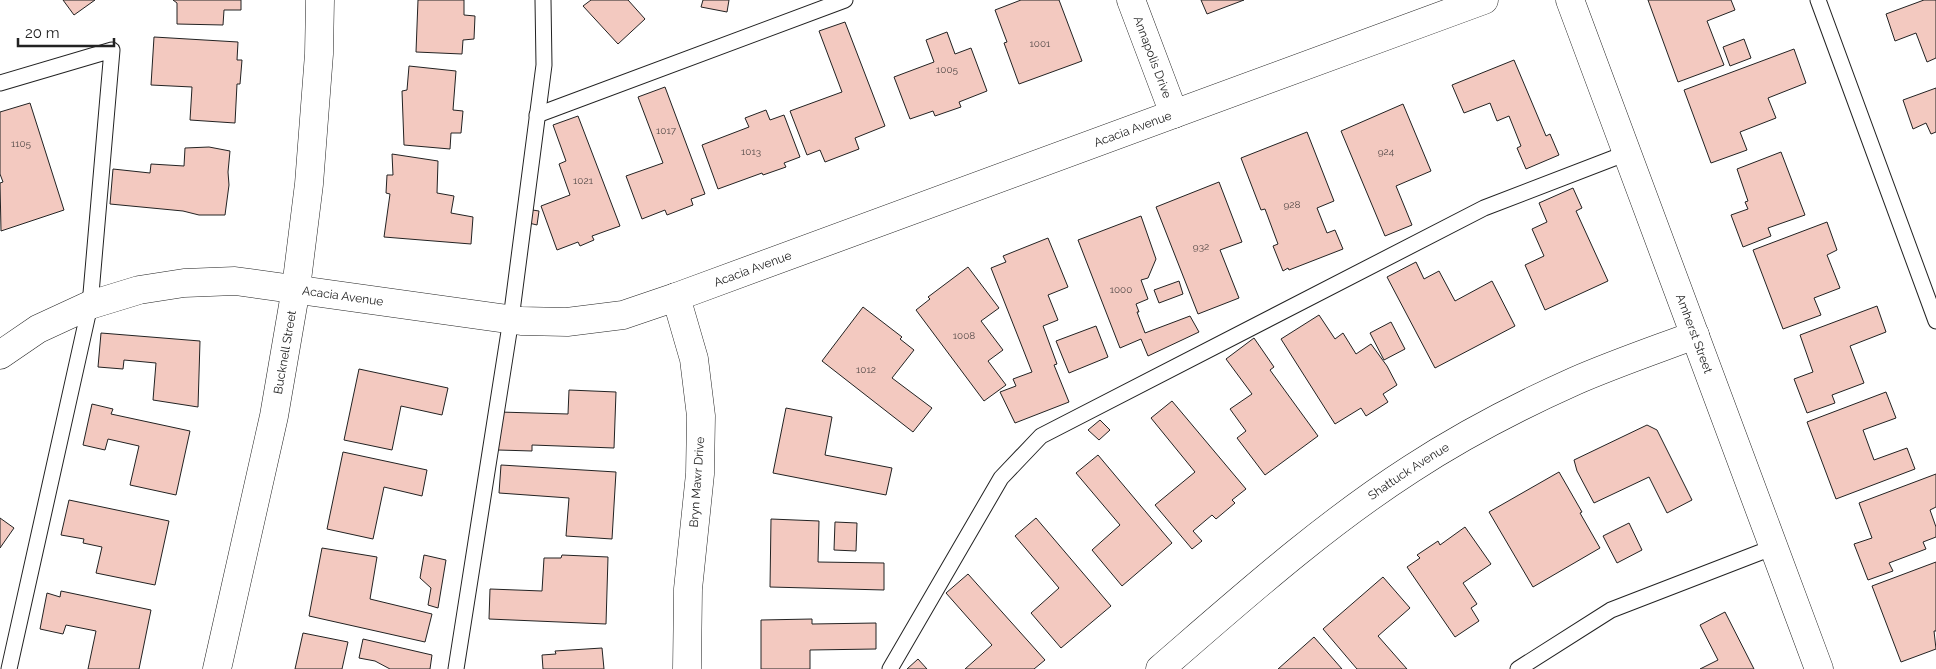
<svg xmlns="http://www.w3.org/2000/svg" width="1936" height="669" viewBox="0 0 1936 669" font-family="Raleway,sans-serif">
	<style>
		.building { fill: #f3c9c0; stroke: #222 }
		.lines { fill: none; stroke-linecap: round; stroke-linejoin: round }
		.service-casing { stroke: #222; stroke-width: 17 }
		.minor-casing { stroke: #222; stroke-width: 29 }
		.service { stroke: #fff; stroke-width: 15 }
		.minor { stroke: #fff; stroke-width: 28 }
		.labels { text-anchor: middle; stroke-width: 4; stroke-linejoin: round; paint-order: stroke }
		.number-label { font-size: 10px; fill: #564c4a }
		.street-label { font-size: 12px; fill: #222; stroke: #fff }
	</style>
	<rect width="100%" height="100%" fill="#fff"/>
	<!-- building -->
	<g class="building">
		<polygon points="63,0 95,0 74,15"/>
		<polygon points="173,0 241,0 241,10 224,10 223,25 177,24 177,3"/>
		<polygon points="418,0 464,0 464,15 475,16 474,39 463,40 462,54 416,52"/>
		<polygon points="591,0 628,0 645,19 618,44 583,6"/>
		<polygon points="703,0 729,0 727,12 701,7"/>
		<polygon points="1021,0 1059,0 1082,61 1019,84 1004,43 1007,42 995,10"/>
		<polygon points="1201,0 1244,0 1207,14"/>
		<polygon points="1648,0 1731,0 1735,10 1707,21 1724,65 1678,82"/>
		<polygon points="1924,0 1936,0 1936,58 1927,62 1916,33 1895,41 1886,14"/>
		<polygon points="845,22 885,126 855,138 859,149 825,162 820,150 807,155 790,111 842,92 819,31"/>
		<polygon points="947,32 955,54 971,48 987,91 959,102 961,107 935,116 933,111 910,119 894,77 934,62 926,40"/>
		<polygon points="154,37 238,42 237,60 242,60 240,84 237,84 235,123 190,120 192,87 151,85"/>
		<polygon points="1744,39 1751,58 1730,66 1723,47"/>
		<polygon points="1794,49 1806,83 1768,98 1776,118 1740,132 1747,150 1711,163 1684,90"/>
		<polygon points="1514,60 1546,136 1550,134 1559,155 1526,169 1517,148 1521,146 1509,116 1497,121 1490,103 1464,113 1452,85"/>
		<polygon points="409,66 456,71 453,110 463,111 461,133 451,133 450,149 404,145 402,91 407,90"/>
		<polygon points="665,87 705,194 691,199 693,205 667,215 665,210 642,219 626,176 663,163 638,97"/>
		<polygon points="1936,88 1936,132 1931,134 1926,123 1913,129 1903,100"/>
		<polygon points="30,103 64,210 1,231 0,183 3,182 0,174 0,112"/>
		<polygon points="1403,104 1431,171 1396,186 1412,225 1385,236 1341,131"/>
		<polygon points="766,110 770,120 784,115 800,157 784,163 786,167 763,175 762,173 718,189 702,145 749,127 745,118"/>
		<polygon points="578,116 620,226 592,236 594,240 580,246 578,242 557,250 541,206 570,195 559,164 566,161 553,125"/>
		<polygon points="1307,132 1334,201 1317,208 1327,233 1335,230 1343,249 1289,270 1288,268 1283,271 1273,246 1278,244 1265,209 1261,210 1241,158"/>
		<polygon points="209,147 230,151 228,172 229,185 225,215 199,215 183,211 110,204 113,169 150,173 151,164 184,166 185,148"/>
		<polygon points="1781,152 1805,215 1768,228 1771,236 1743,247 1731,215 1748,209 1745,202 1748,201 1737,169"/>
		<polygon points="392,154 438,161 437,193 454,196 451,213 473,217 471,244 384,237 390,194 386,193 387,175 393,175"/>
		<polygon points="1219,182 1242,242 1220,250 1239,298 1198,314 1156,207"/>
		<polygon points="1573,188 1582,208 1576,211 1608,281 1545,310 1525,265 1544,256 1532,229 1547,222 1539,203"/>
		<polygon points="526,209 539,211 537,225 525,222"/>
		<polygon points="1141,216 1156,259 1148,278 1141,280 1148,299 1136,304 1139,312 1137,312 1145,333 1190,316 1199,332 1148,356 1141,339 1120,348 1078,240"/>
		<polygon points="1827,222 1837,250 1827,255 1840,288 1814,298 1821,315 1783,329 1753,250"/>
		<polygon points="1048,238 1068,287 1048,295 1058,320 1043,326 1057,364 1054,365 1069,402 1015,423 1000,392 1016,386 1013,379 1032,372 991,268 1006,262 1003,256"/>
		<polygon points="1416,262 1424,279 1439,271 1455,301 1492,281 1515,326 1435,368 1387,277"/>
		<polygon points="968,267 999,308 981,321 1003,350 988,361 1006,385 984,401 916,310 930,299 928,297"/>
		<polygon points="1179,281 1183,294 1159,303 1154,290"/>
		<polygon points="1877,306 1886,332 1850,346 1864,383 1832,395 1835,403 1807,413 1794,379 1813,372 1800,335"/>
		<polygon points="863,307 902,337 900,339 914,350 892,378 932,408 913,432 822,361"/>
		<polygon points="1319,315 1335,339 1343,333 1356,354 1371,344 1387,366 1397,385 1383,394 1388,402 1366,416 1361,408 1335,424 1281,339"/>
		<polygon points="1391,322 1405,349 1384,360 1370,333"/>
		<polygon points="1096,326 1108,357 1069,373 1056,341"/>
		<polygon points="101,333 200,341 198,407 153,400 156,363 124,360 123,369 98,367"/>
		<polygon points="1254,338 1274,367 1270,370 1318,436 1265,475 1237,438 1246,431 1230,409 1252,394 1226,359"/>
		<polygon points="359,369 448,388 442,415 401,406 392,450 344,440"/>
		<polygon points="569,390 616,392 614,448 532,445 532,451 498,450 499,412 568,414"/>
		<polygon points="1886,392 1896,418 1863,430 1874,460 1907,448 1915,469 1836,499 1807,422"/>
		<polygon points="1172,401 1246,489 1232,500 1235,503 1216,519 1212,515 1193,531 1202,541 1192,549 1155,505 1195,472 1151,418"/>
		<polygon points="92,404 113,409 111,414 190,431 176,495 130,485 139,446 108,439 105,450 83,445"/>
		<polygon points="786,408 832,417 825,455 892,468 886,495 773,473"/>
		<polygon points="1100,420 1110,430 1099,440 1088,430"/>
		<polygon points="1647,425 1657,430 1692,500 1667,513 1649,477 1594,503 1577,471 1574,460"/>
		<polygon points="343,452 427,470 422,496 384,487 373,539 327,529"/>
		<polygon points="1098,455 1172,543 1122,586 1092,550 1120,525 1076,473"/>
		<polygon points="501,465 616,472 612,539 566,536 569,498 499,493"/>
		<polygon points="1559,472 1582,512 1580,513 1600,548 1533,587 1489,512"/>
		<polygon points="1936,474 1936,507 1930,510 1936,527 1936,537 1923,542 1926,549 1889,563 1893,571 1868,580 1854,544 1872,538 1859,503"/>
		<polygon points="69,500 169,521 155,585 96,573 102,547 83,543 84,539 61,535"/>
		<polygon points="0,518 14,528 0,548"/>
		<polygon points="1036,518 1111,606 1061,648 1031,613 1059,588 1015,536"/>
		<polygon points="771,519 819,521 818,562 884,563 884,590 770,587"/>
		<polygon points="835,522 857,523 856,551 834,550"/>
		<polygon points="1629,523 1642,550 1617,563 1603,536"/>
		<polygon points="1465,527 1491,564 1463,583 1477,604 1471,608 1479,621 1455,637 1407,567 1420,558 1417,555 1438,541 1440,545"/>
		<polygon points="322,548 377,557 370,599 432,614 425,642 309,616"/>
		<polygon points="424,555 446,560 438,608 428,605 431,588 420,578"/>
		<polygon points="562,555 608,557 606,624 489,619 490,589 542,591 544,558 561,558"/>
		<polygon points="1936,562 1936,631 1934,631 1936,649 1901,662 1872,586"/>
		<polygon points="968,574 1045,660 1034,669 965,669 992,645 946,593"/>
		<polygon points="1383,577 1410,608 1378,636 1407,669 1357,669 1323,629"/>
		<polygon points="61,591 151,610 139,669 88,669 96,631 66,625 63,634 40,629 47,593 60,597"/>
		<polygon points="1725,612 1754,669 1700,669 1718,660 1700,625"/>
		<polygon points="812,619 812,624 876,623 876,649 810,650 810,669 761,669 761,620"/>
		<polygon points="303,633 348,642 342,669 295,669"/>
		<polygon points="1314,637 1342,669 1278,669"/>
		<polygon points="363,639 432,655 430,669 390,669 375,661 359,658"/>
		<polygon points="602,648 604,669 543,669 542,655 556,654 555,651"/>
		<polygon points="918,659 927,669 907,669"/>
	</g>
	<g class="lines">
		<defs>
			<g id="service">
				<polyline points="1818,0 1936,321"/>
				<polyline points="0,83 112,50 90,305 9,669"/>
				<polyline points="537,115 845,0"/>
				<polyline points="456,669 511,319 544,65 543,0"/>
				<polyline points="890,669 1001,478 1041,436 1484,208 1627,153"/>
				<polyline points="1518,669 1611,610 1774,547"/>
			</g>
			<g id="minor">
				<path id="s1" d="M1131 0 1174 114"/>
				<path id="s2" d="M1570 0 1819 669"/>
				<polyline points="676,297 694,359 701,416 700,474 688,589 687,669"/>
				<path id="s3" d="M0 355 38 329 90 305 139 290 184 283 235 281 521 321 567 322 623 315 676 297 1484 0"/>
				<path id="s4" d="M217 669 274 416 296 288 309 184 319 54 320 0"/>
				<path id="s5" d="M1160 669C1241 599 1321 527 1411 469 1463 435 1519 406 1575 381 1614 364 1655 350 1695 335"/>
			</g>
		</defs>
		<!-- service casing -->
		<use href="#service" class="service-casing"/>
		<!-- minor casing -->
		<use href="#minor" class="minor-casing"/>
		<!-- service -->
		<use href="#service" class="service"/>
		<!-- minor -->
		<use href="#minor" class="minor"/>
	</g>
	<g class="labels">
		<!-- number labels -->
		<g class="number-label">
			<text x="1040" y="47">1001</text>
			<text x="947" y="73">1005</text>
			<text x="666" y="134">1017</text>
			<text x="21" y="147">1105</text>
			<text x="751" y="155">1013</text>
			<text x="1386" y="155">924</text>
			<text x="583" y="184">1021</text>
			<text x="1292" y="208">928</text>
			<text x="1201" y="250">932</text>
			<text x="1121" y="293">1000</text>
			<text x="964" y="339">1008</text>
			<text x="866" y="373">1012</text>
		</g>
		<!-- street labels -->
		<g class="street-label">
			<text dy="4" stroke="none"><textPath href="#s1" startOffset="61">Annapolis Drive</textPath></text>
			<text dy="4" stroke="none"><textPath href="#s3" startOffset="1185">Acacia Avenue</textPath></text>
			<text dy="4" stroke="none"><textPath href="#s3" startOffset="780">Acacia Avenue</textPath></text>
			<text dy="4" stroke="none"><textPath href="#s3" startOffset="360">Acacia Avenue</textPath></text>
			<text dy="4" stroke="none"><textPath href="#s2" startOffset="356">Amherst Street</textPath></text>
			<text dy="4" stroke="none"><textPath href="#s4" startOffset="324">Bucknell Street</textPath></text>
			<text dy="4" stroke="none"><textPath href="#s5" startOffset="318">Shattuck Avenue</textPath></text>
			<text transform="translate(697 482) rotate(-86)" y="4">Bryn Mawr Drive</text>
		</g>
	</g>
	<!-- scale -->
	<path d="M18 38v8h96v-8" fill="none" stroke="#222222" stroke-width="2.5"/>
	<text x="25" y="38" font-size="15" fill="#222222" stroke="#ffffff" stroke-width="4" paint-order="stroke">20 m</text>
</svg>
